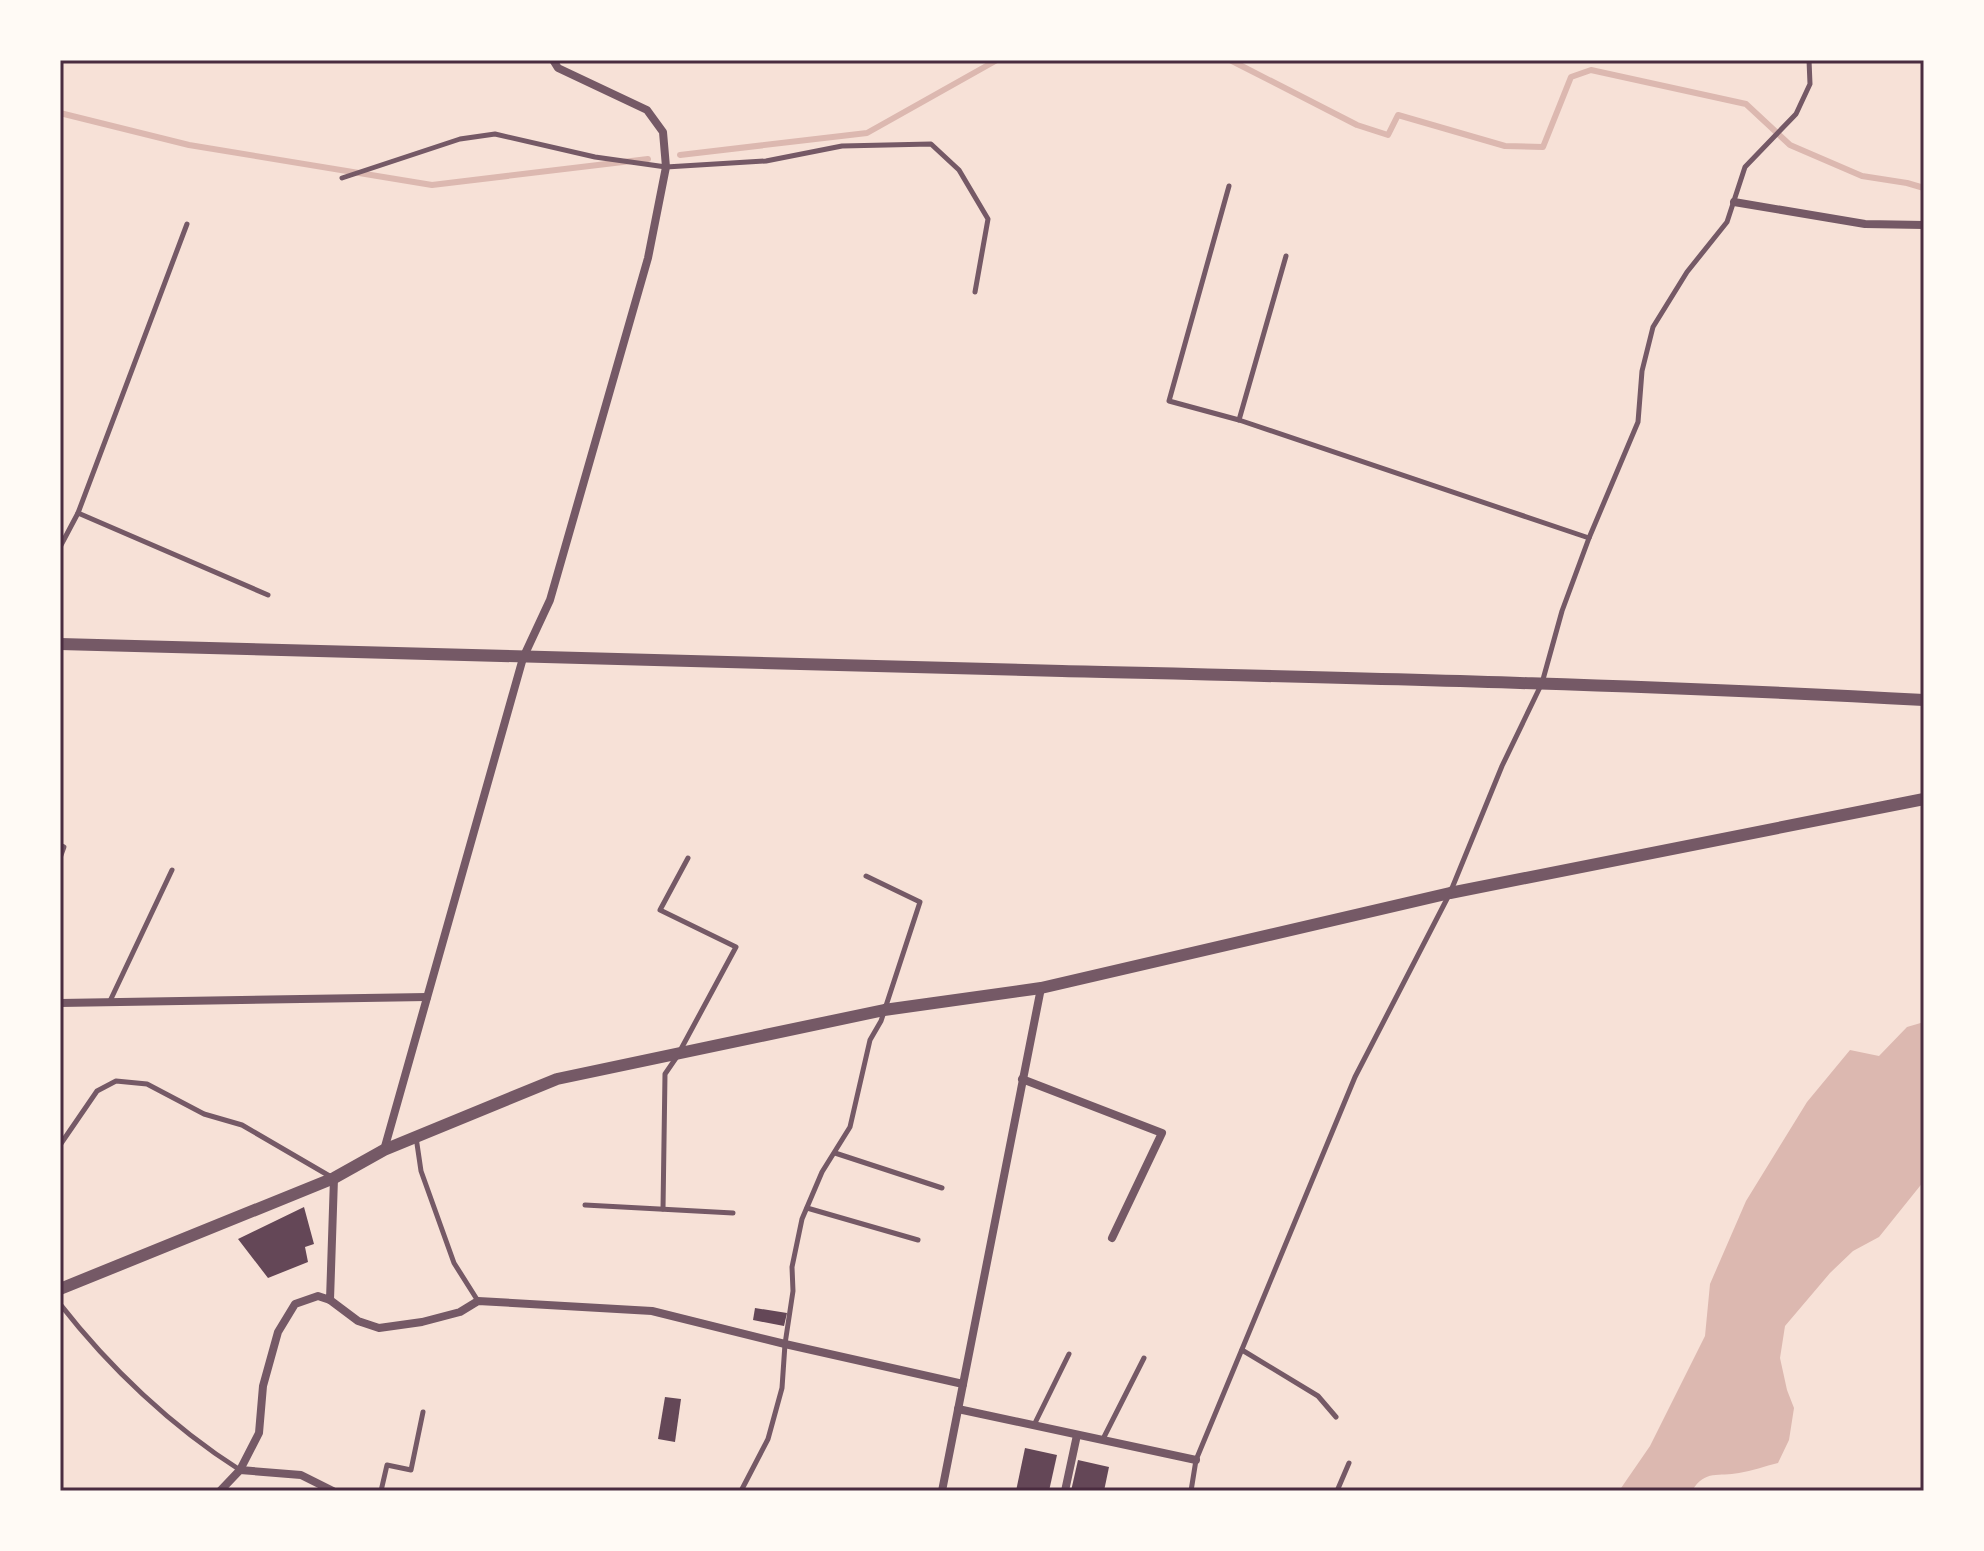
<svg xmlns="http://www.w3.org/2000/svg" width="1984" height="1551" viewBox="0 0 1984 1551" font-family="'Nunito Sans',sans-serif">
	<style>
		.water { fill: #dcb8b0 }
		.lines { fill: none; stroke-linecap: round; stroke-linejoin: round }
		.stream { stroke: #dcb8b0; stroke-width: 6 }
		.building { fill: #644757 }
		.service { stroke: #755966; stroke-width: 5 }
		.minor { stroke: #755966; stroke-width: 8 }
		.tertiary { stroke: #755966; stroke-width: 12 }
		.neatline { fill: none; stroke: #4a2c40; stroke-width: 3 }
	</style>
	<rect width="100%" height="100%" fill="#f7e1d7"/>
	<!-- water -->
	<path class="water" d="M1924 1022V1181L1879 1237 1853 1251 1830 1273 1785 1326 1780 1358 1787 1390 1794 1408 1789 1440 1778 1463C1765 1466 1752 1471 1739 1473 1719 1477 1705 1469 1692 1491H1619L1650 1446 1705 1336 1710 1284 1746 1201 1807 1102 1850 1050 1879 1056 1907 1027Z"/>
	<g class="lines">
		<!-- stream -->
		<g class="stream">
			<polyline points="1230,60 1357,125 1388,135 1398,115 1505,146 1543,147 1571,77 1591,70 1746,104 1790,145 1862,176 1907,183 1924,188"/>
			<polyline points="60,113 189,145 432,185 648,159"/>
			<polyline points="680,155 867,133 997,60"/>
		</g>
	</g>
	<!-- building -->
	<g class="building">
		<polygon points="304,1207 314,1244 305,1247 308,1262 268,1278 238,1239"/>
		<polygon points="755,1308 787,1313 784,1326 753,1320"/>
		<polygon points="665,1397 681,1399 675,1442 658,1439"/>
		<polygon points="1025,1448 1057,1455 1049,1491 1016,1491"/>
		<polygon points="1078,1460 1109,1467 1104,1491 1071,1491"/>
	</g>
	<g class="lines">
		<!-- service -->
		<g class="service">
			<polyline points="342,178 460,139 495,134 595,157 666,167 766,161 842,146 931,144 959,170 988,219 975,292"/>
			<polyline points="1229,186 1169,401 1239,420 1589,538"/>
			<polyline points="1239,420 1286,256"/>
			<polyline points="78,513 268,595"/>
			<polyline points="60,547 78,513 187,224"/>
			<polyline points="60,845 64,847 60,858"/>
			<polyline points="110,1001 172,870"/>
			<polyline points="681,1049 736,947 660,910 688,858"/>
			<polyline points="416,1137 421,1171 454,1263 478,1301"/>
			<polyline points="60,1145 97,1091 116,1081 147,1084 204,1114 242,1125 333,1178"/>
			<polyline points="835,1153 942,1188"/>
			<polyline points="585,1205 733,1213"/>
			<polyline points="807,1208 918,1240"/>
			<polyline points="663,1209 665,1074 676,1058"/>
			<path d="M60 1304C109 1367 172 1427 240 1470"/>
			<polyline points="1242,1350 1318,1396 1336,1417"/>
			<polyline points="1034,1425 1069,1354"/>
			<polyline points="1103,1439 1144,1358"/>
			<polyline points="381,1491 387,1465 411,1470 423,1412"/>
			<polyline points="741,1491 768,1439 782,1388 785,1344 793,1291 792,1267 802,1219 822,1172 850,1127 870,1040 881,1021 920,902 866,876"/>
			<polyline points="1191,1491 1196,1460 1355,1077 1450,893 1502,766 1542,683 1562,611 1589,538 1638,422 1642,371 1653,327 1687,272 1727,222 1745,167 1796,114 1810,84 1809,60"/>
			<polyline points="1337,1491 1349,1463"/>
		</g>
		<!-- minor -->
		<g class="minor">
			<polyline points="1734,202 1865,224 1924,225"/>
			<polyline points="60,1003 427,997"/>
			<polyline points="1022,1079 1162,1133 1112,1238"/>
			<polyline points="384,1150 523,658 550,600 648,258 666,167 663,132 647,110 558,68 553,60"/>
			<polyline points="330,1300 358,1321 379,1328 422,1322 460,1312 478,1301 652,1311 785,1344 963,1384"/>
			<polyline points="958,1409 1196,1460"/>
			<polyline points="240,1470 301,1475 333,1491"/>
			<polyline points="220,1491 240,1470 259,1433 263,1386 278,1332 295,1304 318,1296 330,1300 334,1178"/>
			<polyline points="942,1491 1041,988"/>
			<polyline points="1065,1491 1077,1435"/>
		</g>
		<!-- tertiary -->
		<g class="tertiary">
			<path d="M60 644C394 654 728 663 1062 671 1350 678 1637 684 1924 700"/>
			<polyline points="60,1289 334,1178 384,1150 557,1079 884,1010 1041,988 1450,893 1924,799"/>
		</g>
	</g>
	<!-- border -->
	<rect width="1984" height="1551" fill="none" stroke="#fffaf5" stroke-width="124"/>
	<rect x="62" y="62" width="1860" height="1427" class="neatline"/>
</svg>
